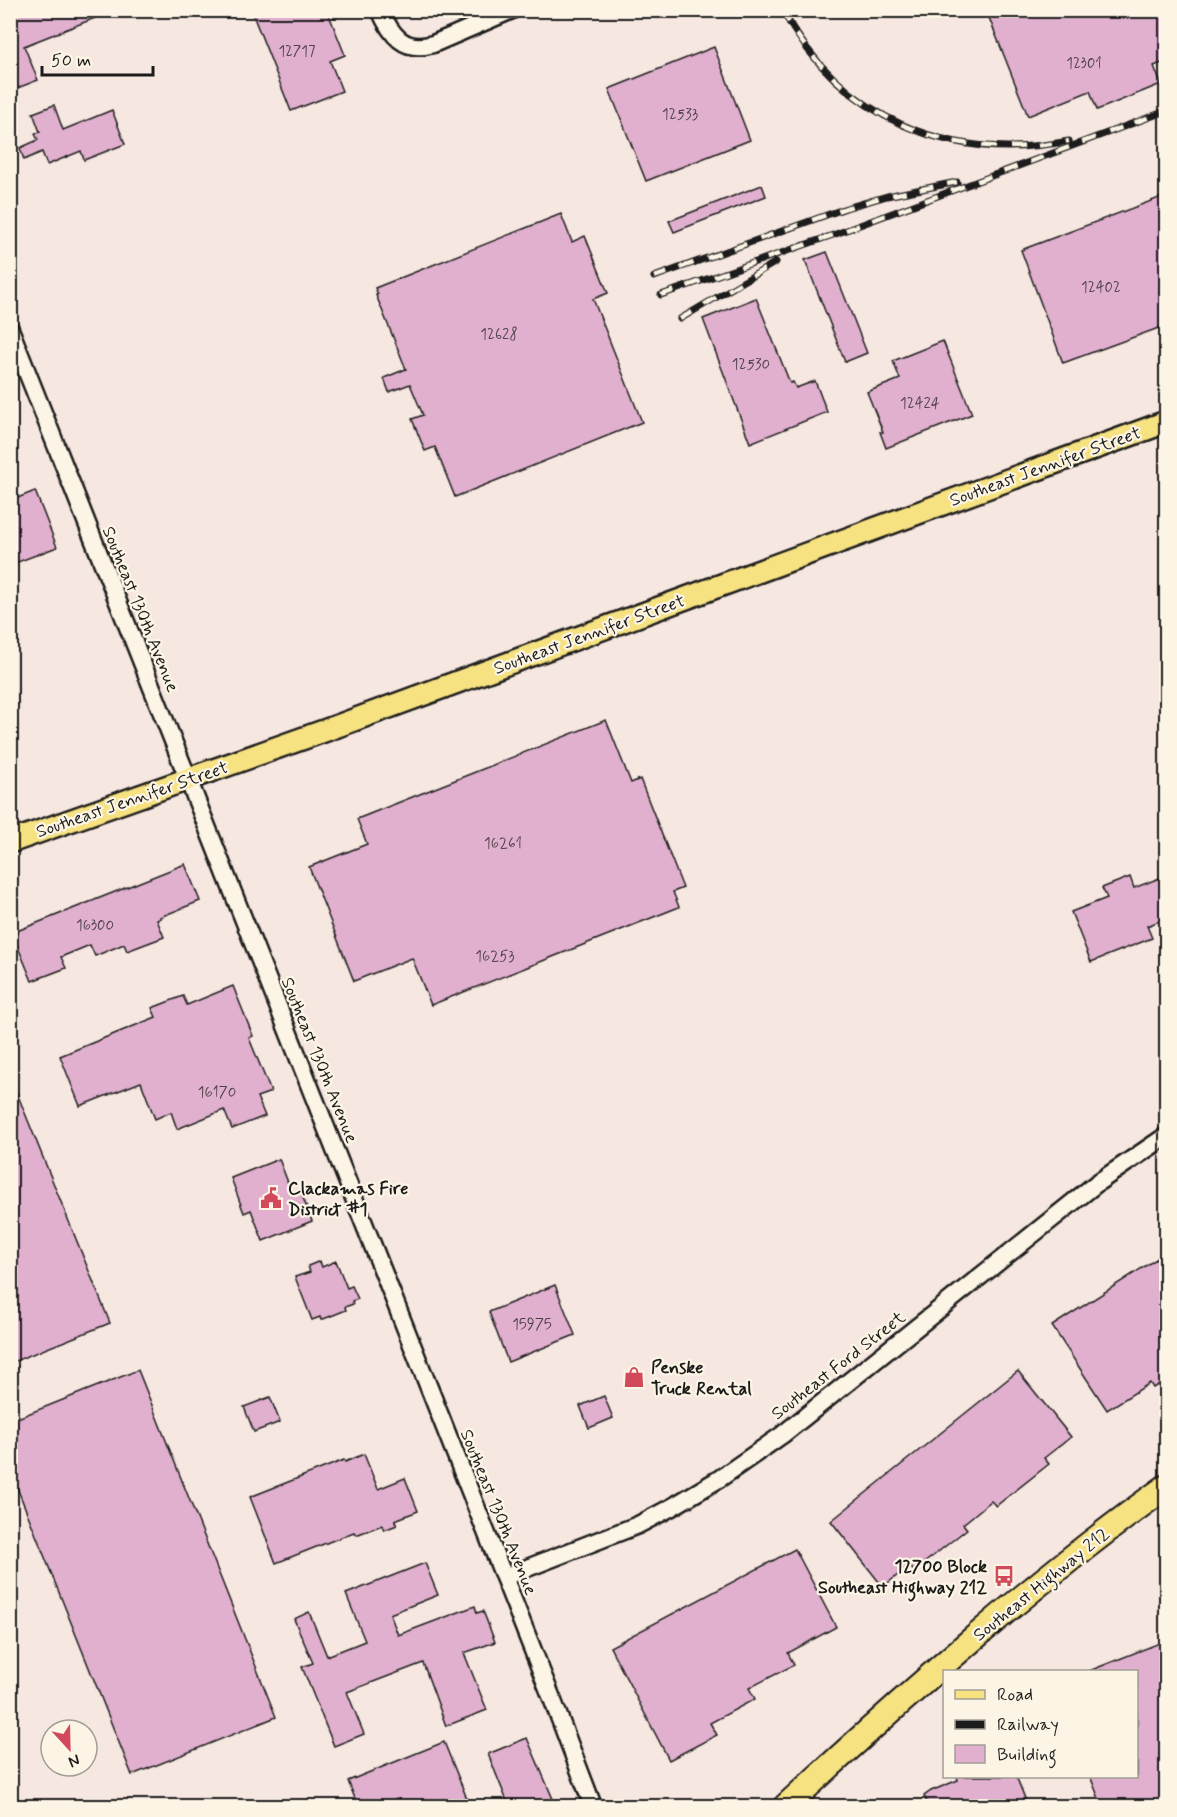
<svg xmlns="http://www.w3.org/2000/svg" width="1177" height="1817" viewBox="0 0 1177 1817" font-family="Mynerve,sans-serif">
	<style>
		.building { fill: #e1b0cf; stroke: #1c1c1c; stroke-width: 1.5 }
		.lines { fill: none; stroke-linecap: round; stroke-linejoin: round }
		.minor-casing { stroke: #1c1c1c; stroke-width: 21 }
		.major-casing { stroke: #1c1c1c; stroke-width: 26 }
		.highway-casing { stroke: #1c1c1c; stroke-width: 28 }
		.minor { stroke: #fcf5e5; stroke-width: 16 }
		.major { stroke: #f7e281; stroke-width: 21 }
		.highway { stroke: #f7e281; stroke-width: 24 }
		.rail-casing { stroke: #1c1c1c; stroke-width: 7 }
		.rail { stroke: #fcf5e5; stroke-width: 4.5; stroke-dasharray: 14; stroke-linecap: butt }
		.labels { text-anchor: middle; stroke-width: 4.5; stroke-linejoin: round; paint-order: stroke }
		.number-label { font-size: 15px; fill: #4d4149 }
		.street-label { font-size: 18px; fill: #1c1c1c; stroke: #fcf5e5 }
		.poi-label { font-size: 18px; font-weight: bold; fill: #1c1c1c; stroke: #fcf5e5; text-anchor: start }
	</style>
	<rect width="100%" height="100%" fill="#f7e7e1"/>
	<filter id="ink" filterUnits="userSpaceOnUse"><feTurbulence type="fractalNoise" baseFrequency=".0167" numOctaves="2"/><feDisplacementMap in="SourceGraphic" scale="12" xChannelSelector="R" yChannelSelector="G"/><feConvolveMatrix kernelMatrix="1 2 1 2 8 2 1 2 1" color-interpolation-filters="sRGB"/></filter>
	<g filter="url(#ink)">
		<!-- building -->
		<g class="building">
			<polygon points="10,10 113,10 113,11 24,46 38,80 10,91"/>
			<polygon points="251,10 327,10 345,55 330,61 342,91 291,111"/>
			<polygon points="986,10 1167,10 1167,61 1154,66 1161,84 1097,110 1090,91 1028,116"/>
			<polygon points="714,47 750,140 646,181 609,89"/>
			<polygon points="54,105 63,130 112,110 125,144 84,160 81,151 47,165 42,152 24,160 20,148 38,140 35,134 40,132 33,113"/>
			<polygon points="762,185 766,196 674,232 669,221"/>
			<polygon points="1167,195 1167,325 1063,363 1021,250"/>
			<polygon points="561,214 572,242 585,236 608,293 593,299 642,422 455,497 435,447 425,451 412,419 423,415 410,384 389,392 384,378 406,369 376,295 378,294 375,288"/>
			<polygon points="827,252 867,353 845,362 805,260"/>
			<polygon points="756,298 790,383 793,382 796,388 815,381 827,412 750,443 703,319"/>
			<polygon points="943,341 972,414 886,448 880,432 883,432 867,392 900,379 893,361"/>
			<polygon points="35,491 57,547 10,565 10,501"/>
			<polygon points="606,720 631,783 640,779 683,888 673,892 679,907 431,1005 412,958 354,981 309,867 367,844 357,819"/>
			<polygon points="185,864 200,901 160,917 161,918 157,920 164,937 127,951 124,944 95,956 90,945 61,957 66,968 32,981 13,935 18,933 17,931"/>
			<polygon points="1167,875 1167,918 1147,926 1152,938 1091,962 1071,912 1107,898 1102,888 1130,877 1134,888"/>
			<polygon points="233,986 253,1036 249,1038 271,1092 257,1097 265,1116 232,1129 224,1110 177,1129 171,1112 155,1119 141,1082 80,1106 60,1056 156,1017 152,1008 183,996 187,1005"/>
			<polygon points="10,1076 110,1323 10,1363"/>
			<polygon points="279,1159 292,1193 300,1190 312,1221 263,1241 251,1210 244,1213 231,1178"/>
			<polygon points="1167,1252 1167,1380 1153,1388 1150,1383 1107,1410 1052,1326"/>
			<polygon points="320,1261 322,1267 336,1261 347,1288 352,1286 358,1299 352,1301 353,1304 345,1307 346,1310 321,1320 320,1317 312,1320 295,1277 310,1272 308,1266"/>
			<polygon points="555,1285 575,1335 508,1362 489,1312"/>
			<polygon points="138,1370 276,1717 132,1775 10,1470 10,1421"/>
			<polygon points="1018,1371 1071,1437 1044,1458 1049,1464 996,1506 991,1501 963,1524 967,1529 914,1571 909,1566 883,1587 831,1521"/>
			<polygon points="604,1396 613,1418 589,1428 580,1406"/>
			<polygon points="270,1397 280,1422 254,1432 244,1407"/>
			<polygon points="364,1454 378,1489 405,1478 418,1511 395,1520 397,1525 384,1530 382,1525 356,1535 354,1532 276,1563 250,1497 344,1460 345,1462"/>
			<polygon points="795,1549 836,1627 788,1653 794,1665 749,1688 755,1699 710,1723 717,1735 669,1760 610,1647"/>
			<polygon points="425,1563 438,1595 390,1614 398,1635 475,1606 477,1613 483,1611 495,1642 464,1653 487,1710 446,1726 423,1663 347,1692 364,1734 334,1746 302,1667 313,1663 294,1619 309,1612 327,1656 365,1641 346,1594"/>
			<polygon points="1167,1640 1167,1806 1102,1806 1090,1776 1137,1776 1137,1671 1089,1671"/>
			<polygon points="527,1738 556,1806 509,1806 488,1754"/>
			<polygon points="444,1742 470,1806 358,1806 348,1781"/>
			<polygon points="957,1776 1016,1776 1028,1806 929,1806 924,1796 931,1791 958,1780"/>
		</g>
		<g class="lines">
			<defs>
				<g id="minor">
					<path d="M380 10C391 35 404 53 433 44L512 10"/>
					<polyline points="10,329 553,1701 593,1806"/>
					<polyline points="504,1577 638,1525 672,1507 719,1479 782,1435 1097,1183 1166,1136"/>
				</g>
				<polyline id="major" points="10,842 321,732 1166,422"/>
				<path id="highway" d="M786 1806C908 1694 1031 1583 1166 1487"/>
			</defs>
			<!-- minor casing -->
			<use href="#minor" class="minor-casing"/>
			<!-- major casing -->
			<use href="#major" class="major-casing"/>
			<!-- highway casing -->
			<use href="#highway" class="highway-casing"/>
			<!-- minor -->
			<use href="#minor" class="minor"/>
			<!-- major -->
			<use href="#major" class="major"/>
			<!-- highway -->
			<use href="#highway" class="highway"/>
			<defs>
				<g id="rail">
					<path d="M782 10C842 119 949 164 1069 141"/>
					<polyline points="654,277 846,208 887,196 957,182"/>
					<polyline points="661,295 833,235 1166,111"/>
					<polyline points="680,319 776,262"/>
				</g>
			</defs>
			<!-- rail casing -->
			<use href="#rail" class="rail-casing"/>
			<!-- rail -->
			<use href="#rail" class="rail"/>
		</g>
	</g>
	<!-- icons -->
	<defs>
		<symbol id="civic-bare" viewBox="-9 -9 18 18"><path d="M-.6-6.5H3V-4.5H.6V-3L4-1V1h2V6H-6V1h2V-1L-.6-3ZM-1.2 2.5V6h2.4V2.5Z" fill="#d1495b" stroke="#fcf5e5" stroke-width="2.5" paint-order="stroke"/></symbol>
		<symbol id="shop-bare" viewBox="-9 -9 18 18"><path d="M-5-2.5h2.3a2.7 3.5 0 0 1 5.4 0H5L5.5 6h-11ZM-1.5-2.5h3a1.5 2.3 0 0 0-3 0Z" fill="#d1495b" stroke="#fcf5e5" stroke-width="2.5" paint-order="stroke"/></symbol>
		<symbol id="bus-bare" viewBox="-9 -9 18 18"><path d="M-5-6H5V4H4V6H2V4H-2V6H-4V4H-5ZM-3.5-4V0h7V-4ZM-3.5 1.2v1.5H-2V1.2ZM2 1.2v1.5H3.5V1.2Z" fill="#d1495b" stroke="#fcf5e5" stroke-width="2.5" paint-order="stroke"/></symbol>
	</defs>
	<g fill-rule="evenodd">
		<use href="#civic-bare" x="256" y="1183" width="30" height="30"/>
		<use href="#shop-bare" x="619" y="1362" width="30" height="30"/>
		<use href="#bus-bare" x="989" y="1561" width="30" height="30"/>
	</g>
	<g class="labels">
		<!-- number labels -->
		<g class="number-label">
			<text x="297" y="56">12717</text>
			<text x="1084" y="68">12301</text>
			<text x="680" y="119">12533</text>
			<text x="1101" y="292">12402</text>
			<text x="499" y="339">12628</text>
			<text x="751" y="369">12530</text>
			<text x="920" y="408">12424</text>
			<text x="503" y="848">16261</text>
			<text x="95" y="930">16300</text>
			<text x="495" y="961">16253</text>
			<text x="217" y="1097">16170</text>
			<text x="532" y="1329">15975</text>
		</g>
		<!-- street labels -->
		<g class="street-label">
			<text transform="translate(1045 466) rotate(-20)" y="6">Southeast Jennifer Street</text>
			<text transform="translate(141 609) rotate(68)" y="6">Southeast 130th Avenue</text>
			<text transform="translate(589 634) rotate(-20)" y="6">Southeast Jennifer Street</text>
			<text transform="translate(132 799) rotate(-19)" y="6">Southeast Jennifer Street</text>
			<text transform="translate(320 1060) rotate(68)" y="6">Southeast 130th Avenue</text>
			<text transform="translate(838 1365) rotate(-38)" y="6">Southeast Ford Street</text>
			<text transform="translate(499 1512) rotate(68)" y="6">Southeast 130th Avenue</text>
			<text transform="translate(1041 1584) rotate(-39)" y="6">Southeast Highway 212</text>
		</g>
		<!-- poi labels -->
		<g class="poi-label">
			<text x="288" y="1194">Clackamas Fire<tspan x="288" dy="21">District #1</tspan></text>
			<text x="651" y="1373">Penske<tspan x="651" dy="21">Truck Rental</tspan></text>
			<text x="987" y="1572" text-anchor="end">12700 Block<tspan x="987" dy="21">Southeast Highway 212</tspan></text>
		</g>
	</g>
	<!-- margin -->
	<rect width="1177" height="1817" fill="none" stroke="#fcf5e5" stroke-width="36"/>
	<rect x="18" y="18" width="1141" height="1781" fill="none" stroke="#1c1c1c" stroke-width="2" filter="url(#ink)"/>
	<!-- legend -->
	<rect x="943" y="1670" width="195" height="108" fill="#fcf5e5" stroke="#a29e95" stroke-width="1.5"/>
	<rect x="955" y="1690" width="30" height="9" fill="#f7e281" stroke="#a29e95" stroke-width="1.5"/>
	<text x="997" y="1700" font-size="18" fill="#1c1c1c">Road</text>
	<rect x="955" y="1720" width="30" height="9" fill="#1c1c1c" stroke="#a29e95" stroke-width="1.5"/>
	<text x="997" y="1730" font-size="18" fill="#1c1c1c">Railway</text>
	<rect x="955" y="1745" width="30" height="18" fill="#e1b0cf" stroke="#a29e95" stroke-width="1.5"/>
	<text x="997" y="1760" font-size="18" fill="#1c1c1c">Building</text>
	<!-- north arrow -->
	<g transform="translate(69 1748) rotate(158)"><circle r="28" fill="#fcf5e5" stroke="#a29e95" stroke-width="1.5"/>
	<path d="M0-4.5L10 22L0 15L-10 22Z" fill="#d1495b"/>
	<text y="-9" font-size="16" font-weight="bold" text-anchor="middle" fill="#1c1c1c">N</text>
	</g>
	<!-- scale -->
	<path d="M42 66v9h111v-9" fill="none" stroke="#1c1c1c" stroke-width="3"/>
	<text x="51" y="66" font-size="18" fill="#1c1c1c" stroke="#fcf5e5" stroke-width="4.5" paint-order="stroke">50 m</text>
</svg>
